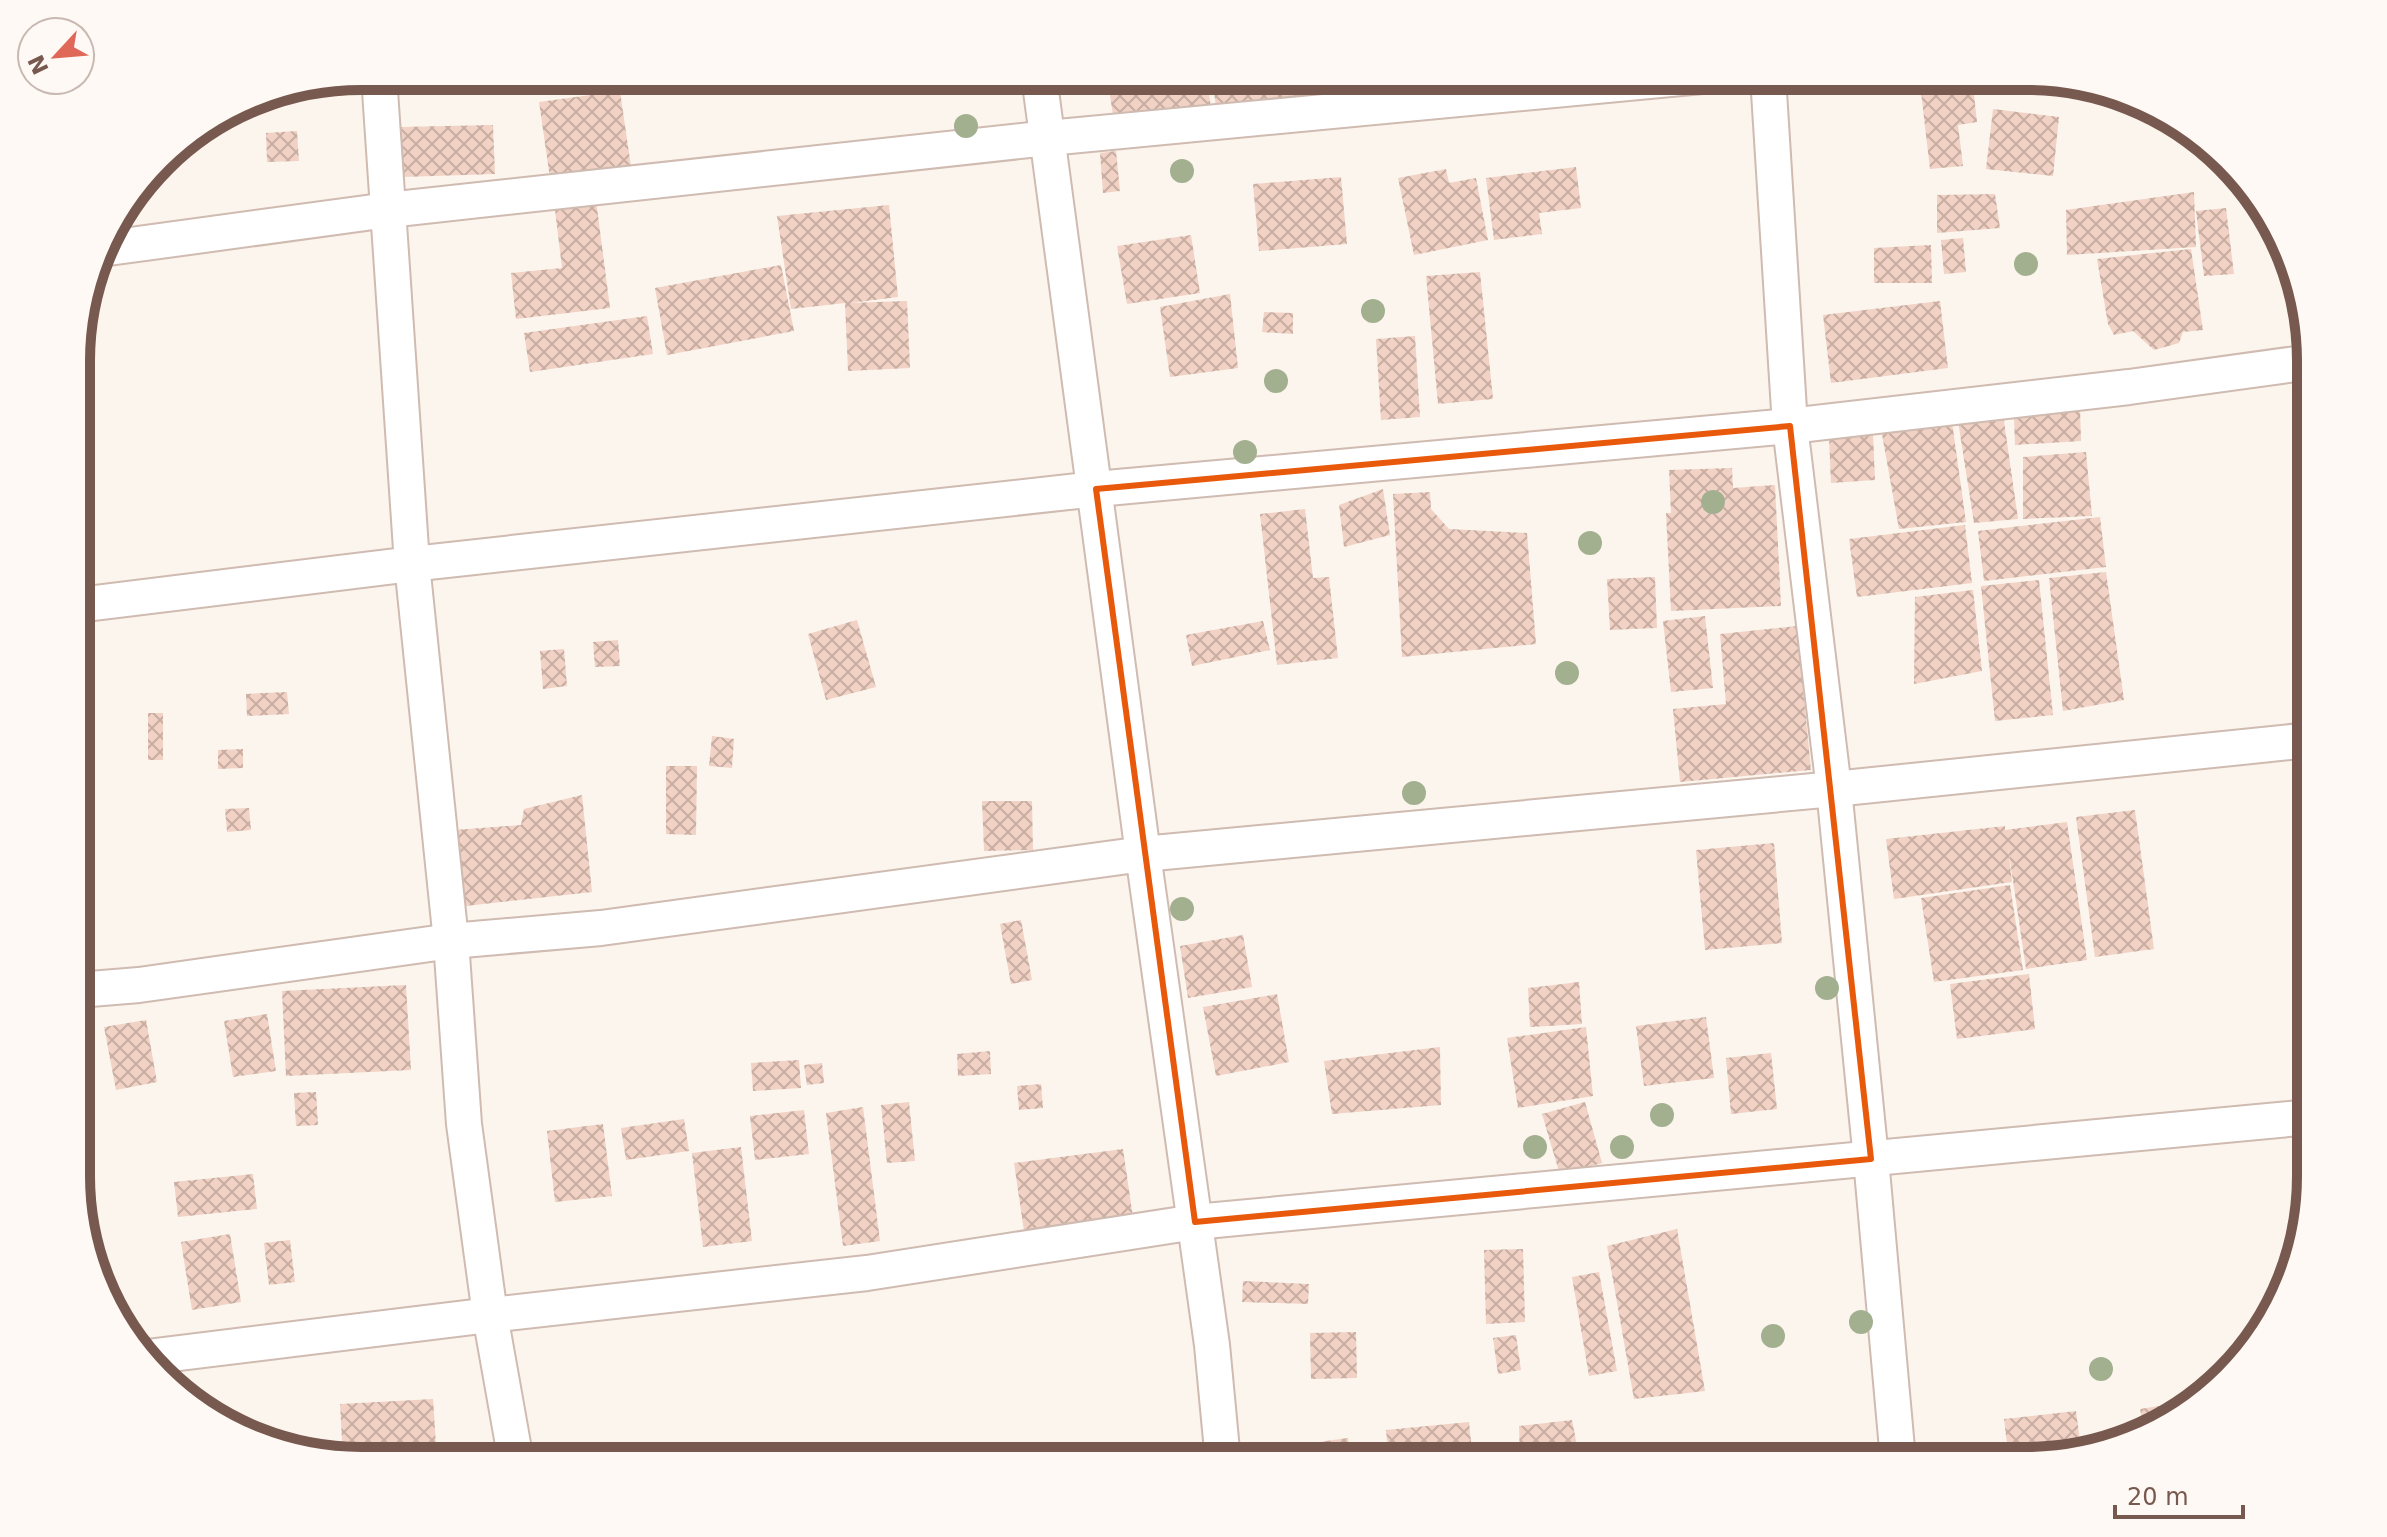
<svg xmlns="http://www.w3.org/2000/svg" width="2387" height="1537" viewBox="0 0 2387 1537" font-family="'DejaVu Sans',sans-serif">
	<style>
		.building { fill: url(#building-cross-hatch) }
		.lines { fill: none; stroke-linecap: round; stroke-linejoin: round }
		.minor-casing { stroke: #cfbbb1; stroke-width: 38 }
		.minor { stroke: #fff; stroke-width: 34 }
		.tree { fill: #a2b090 }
		.marked { fill: none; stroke: #e8590c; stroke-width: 6; stroke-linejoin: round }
		.rim { fill: none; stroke: #78594f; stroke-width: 10 }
	</style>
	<defs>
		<pattern id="building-cross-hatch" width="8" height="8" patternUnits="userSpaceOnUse" patternTransform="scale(2)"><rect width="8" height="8" fill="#f1d2c5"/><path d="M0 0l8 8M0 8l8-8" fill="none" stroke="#c8ada2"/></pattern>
	</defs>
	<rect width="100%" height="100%" fill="#fcf5ed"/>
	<!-- building -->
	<g class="building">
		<polygon points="885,76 918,76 918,78 885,81"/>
		<polygon points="1107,76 1206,76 1211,107 1113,115"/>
		<polygon points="1212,76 1307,76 1310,95 1216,107"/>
		<polygon points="1973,86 1977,122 1958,125 1963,166 1930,169 1921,92"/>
		<polygon points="620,91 632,174 551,185 539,102"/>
		<polygon points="1993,109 2059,117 2053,176 1986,169"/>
		<polygon points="2154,109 2178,121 2153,123"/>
		<polygon points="493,125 495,174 403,177 401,127"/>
		<polygon points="297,131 299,161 267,162 266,133"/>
		<polygon points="1116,151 1120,191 1103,193 1100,153"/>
		<polygon points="1576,167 1581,208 1539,213 1542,234 1494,240 1486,178"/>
		<polygon points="1446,169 1449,183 1476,178 1488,240 1414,255 1398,178"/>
		<polygon points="1341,177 1347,244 1259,251 1253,184"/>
		<polygon points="2194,192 2196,247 2067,255 2066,210"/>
		<polygon points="1995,194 2000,228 1937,233 1937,195"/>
		<polygon points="596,200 610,308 516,319 511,273 562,268 555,210"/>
		<polygon points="889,205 898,297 850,303 907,301 910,368 848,371 845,303 791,309 777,216"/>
		<polygon points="2226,208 2234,274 2204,276 2196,211"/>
		<polygon points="1191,235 1200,293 1127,304 1117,246"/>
		<polygon points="1963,238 1966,272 1944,274 1941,240"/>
		<polygon points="1931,245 1932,283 1874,283 1874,248"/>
		<polygon points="2191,249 2203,330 2183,332 2179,343 2154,350 2133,331 2114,335 2108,324 2097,259"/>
		<polygon points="781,265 794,331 667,355 655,288"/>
		<polygon points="1480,272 1493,399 1438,404 1426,276"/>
		<polygon points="1230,294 1238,368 1170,377 1160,307"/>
		<polygon points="1940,301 1948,368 1831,383 1823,315"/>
		<polygon points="1264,312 1293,313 1293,334 1262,332"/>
		<polygon points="647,316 653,354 530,372 524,333"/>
		<polygon points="1415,336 1420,417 1381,420 1376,339"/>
		<polygon points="2080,408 2081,441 2015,445 2014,417"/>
		<polygon points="2003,414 2018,519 1974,523 1958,421"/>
		<polygon points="1951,415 1966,522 1899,529 1881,429 1919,429"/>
		<polygon points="1873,435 1875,480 1831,483 1829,437"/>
		<polygon points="2086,452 2092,516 2023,519 2023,457"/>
		<polygon points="1732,468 1733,488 1775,485 1781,606 1671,611 1666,513 1671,513 1669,470"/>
		<polygon points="1383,489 1390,535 1344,547 1339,505"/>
		<polygon points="1430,492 1431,509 1449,529 1527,533 1536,644 1402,657 1393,494"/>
		<polygon points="1305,509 1313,578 1329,577 1338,658 1277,665 1260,514"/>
		<polygon points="2100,517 2106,567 1984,581 1978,531"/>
		<polygon points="1965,525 1972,583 1857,597 1849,539"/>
		<polygon points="2106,572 2124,700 2063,711 2049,578"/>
		<polygon points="1655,577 1657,628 1610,630 1607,579"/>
		<polygon points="2039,580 2053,715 1995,721 1981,586"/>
		<polygon points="1973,590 1982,671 1914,684 1915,597"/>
		<polygon points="1705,616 1713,688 1671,692 1663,621"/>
		<polygon points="857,620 876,687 826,700 808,634"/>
		<polygon points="1263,621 1270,650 1192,666 1186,635"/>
		<polygon points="1797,626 1811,770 1680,782 1673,709 1726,704 1720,634"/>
		<polygon points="618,640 620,666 595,667 593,642"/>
		<polygon points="564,649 567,686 543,689 540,651"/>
		<polygon points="287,692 289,714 247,716 246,694"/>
		<rect x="148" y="713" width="15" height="47"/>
		<polygon points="712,736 734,739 732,768 709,766"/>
		<polygon points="243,749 243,768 218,769 218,750"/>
		<polygon points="666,766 697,766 696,835 666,834"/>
		<polygon points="582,795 592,892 466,906 455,830 521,825 524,809"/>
		<polygon points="982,801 1032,801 1033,850 984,851"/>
		<polygon points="249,808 251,830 227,832 225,809"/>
		<polygon points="2135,810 2154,949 2095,957 2076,817"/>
		<polygon points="2067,822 2087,960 2026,969 2008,847 2012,882 1894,899 1886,839 2005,826 2005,830"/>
		<polygon points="1774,843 1782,943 1705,950 1696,850"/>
		<polygon points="2010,885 2023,970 1934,982 1921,898"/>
		<polygon points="1021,920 1032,980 1011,984 1000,924"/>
		<polygon points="1243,935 1252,987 1188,998 1180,946"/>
		<polygon points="2029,974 2035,1029 1957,1039 1950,984"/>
		<polygon points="1579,982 1582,1024 1530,1027 1528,988"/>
		<polygon points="406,985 411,1070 286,1076 282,991"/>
		<polygon points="1277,994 1289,1062 1216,1076 1203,1007"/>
		<polygon points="267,1014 276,1071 233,1077 224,1021"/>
		<polygon points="1706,1017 1714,1078 1644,1086 1636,1026"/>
		<polygon points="146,1020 157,1082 116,1090 104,1027"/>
		<polygon points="2310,1021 2310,1094 2296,1094 2293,1022"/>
		<polygon points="1586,1027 1593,1096 1518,1108 1507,1038"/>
		<polygon points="1440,1047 1441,1105 1332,1114 1324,1061"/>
		<polygon points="990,1051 991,1074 958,1076 957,1054"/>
		<polygon points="1771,1053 1777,1109 1731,1114 1726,1058"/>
		<polygon points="799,1060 801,1088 753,1091 751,1063"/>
		<polygon points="822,1063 824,1083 807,1085 804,1065"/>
		<polygon points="1041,1084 1043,1108 1019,1110 1017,1086"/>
		<polygon points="316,1092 318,1125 296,1126 294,1093"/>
		<polygon points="909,1102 915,1161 887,1163 881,1105"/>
		<polygon points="1585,1102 1602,1163 1560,1175 1542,1114"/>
		<polygon points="863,1107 880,1241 843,1246 826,1113"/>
		<polygon points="804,1110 809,1154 755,1160 750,1116"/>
		<polygon points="684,1119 689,1151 626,1160 621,1128"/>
		<polygon points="603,1124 612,1196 555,1202 547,1131"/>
		<polygon points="741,1147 752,1241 703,1247 692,1153"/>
		<polygon points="1123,1149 1134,1224 1025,1238 1014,1163"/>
		<polygon points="253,1174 257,1209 178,1217 174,1182"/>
		<polygon points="1677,1229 1705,1391 1634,1399 1607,1246"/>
		<polygon points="230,1234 241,1302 192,1310 181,1242"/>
		<polygon points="290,1240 295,1282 269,1285 264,1243"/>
		<polygon points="1523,1249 1525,1322 1486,1324 1484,1250"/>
		<polygon points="1599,1272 1617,1371 1589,1376 1572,1277"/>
		<polygon points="1243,1281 1309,1284 1308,1304 1242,1302"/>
		<polygon points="1356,1332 1357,1378 1311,1379 1310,1333"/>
		<polygon points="1516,1335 1521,1370 1498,1374 1493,1338"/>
		<polygon points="433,1399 437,1461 361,1461 343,1459 340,1404"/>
		<polygon points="2191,1401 2168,1423 2144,1430 2140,1409"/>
		<polygon points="2076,1411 2081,1449 2044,1460 2009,1460 2004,1419"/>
		<polygon points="1572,1420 1580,1461 1520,1461 1519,1426"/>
		<polygon points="1469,1422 1473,1461 1389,1461 1386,1430"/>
		<polygon points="283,1436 285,1450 259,1438"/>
		<polygon points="1348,1438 1352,1461 1291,1461 1289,1446"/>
		<polygon points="598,1452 598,1461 565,1461 565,1454"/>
		<polygon points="832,1454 834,1461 807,1461 807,1460"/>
	</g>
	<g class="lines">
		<defs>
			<g id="minor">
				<polyline points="379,76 412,564 451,941 464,1124 490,1315 516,1461"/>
				<polyline points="1039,76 1143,854 1212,1345 1223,1461"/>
				<polyline points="1768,76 1790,426 1834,789 1871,1159 1898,1460"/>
				<polyline points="101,249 388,210 1048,138 1702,76"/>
				<polyline points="78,605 412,564 1096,489 1790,426 2129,387 2310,362"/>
				<polyline points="78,990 139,985 451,941 601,928 1143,854 1834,789 2310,740"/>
				<polyline points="147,1357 490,1315 867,1273 1195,1222 2310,1117"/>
			</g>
		</defs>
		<!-- minor casing -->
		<use href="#minor" class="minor-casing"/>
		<!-- minor -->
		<use href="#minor" class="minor"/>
	</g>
	<!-- trees -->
	<g class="tree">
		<circle cx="966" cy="126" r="12"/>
		<circle cx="1182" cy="171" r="12"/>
		<circle cx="2026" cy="264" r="12"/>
		<circle cx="1373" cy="311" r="12"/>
		<circle cx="1276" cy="381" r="12"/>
		<circle cx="1245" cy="452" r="12"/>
		<circle cx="1713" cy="502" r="12"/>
		<circle cx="1590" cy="543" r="12"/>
		<circle cx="1567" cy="673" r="12"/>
		<circle cx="1414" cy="793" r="12"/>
		<circle cx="1182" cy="909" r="12"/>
		<circle cx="1827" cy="988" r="12"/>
		<circle cx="1662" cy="1115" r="12"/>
		<circle cx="1535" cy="1147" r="12"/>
		<circle cx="1622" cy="1147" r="12"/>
		<circle cx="1861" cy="1322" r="12"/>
		<circle cx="1773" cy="1336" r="12"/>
		<circle cx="2101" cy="1369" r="12"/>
	</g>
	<!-- marked area -->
	<path class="marked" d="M1790 426 1871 1159 1195 1222 1096 489Z"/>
	<!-- crop -->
	<path d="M0 0H2387V1537H0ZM361 90H2026A271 271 0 0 1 2297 361V1176A271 271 0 0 1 2026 1447H361A271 271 0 0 1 90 1176V361A271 271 0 0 1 361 90Z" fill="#fef9f4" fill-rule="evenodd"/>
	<path class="rim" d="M361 90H2026A271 271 0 0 1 2297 361V1176A271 271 0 0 1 2026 1447H361A271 271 0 0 1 90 1176V361A271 271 0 0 1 361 90Z"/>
	<!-- north arrow -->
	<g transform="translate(56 56) rotate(244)"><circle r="38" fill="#fef9f4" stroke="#c8b9b2" stroke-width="2"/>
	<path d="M0-6L14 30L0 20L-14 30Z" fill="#e06858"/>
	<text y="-12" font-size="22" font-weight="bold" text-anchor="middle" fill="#78594f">N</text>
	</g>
	<!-- scale -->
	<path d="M2115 1505v12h128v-12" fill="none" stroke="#78594f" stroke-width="4"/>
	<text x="2127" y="1505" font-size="24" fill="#78594f" stroke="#fef9f4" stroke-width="6" paint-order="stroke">20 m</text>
</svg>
